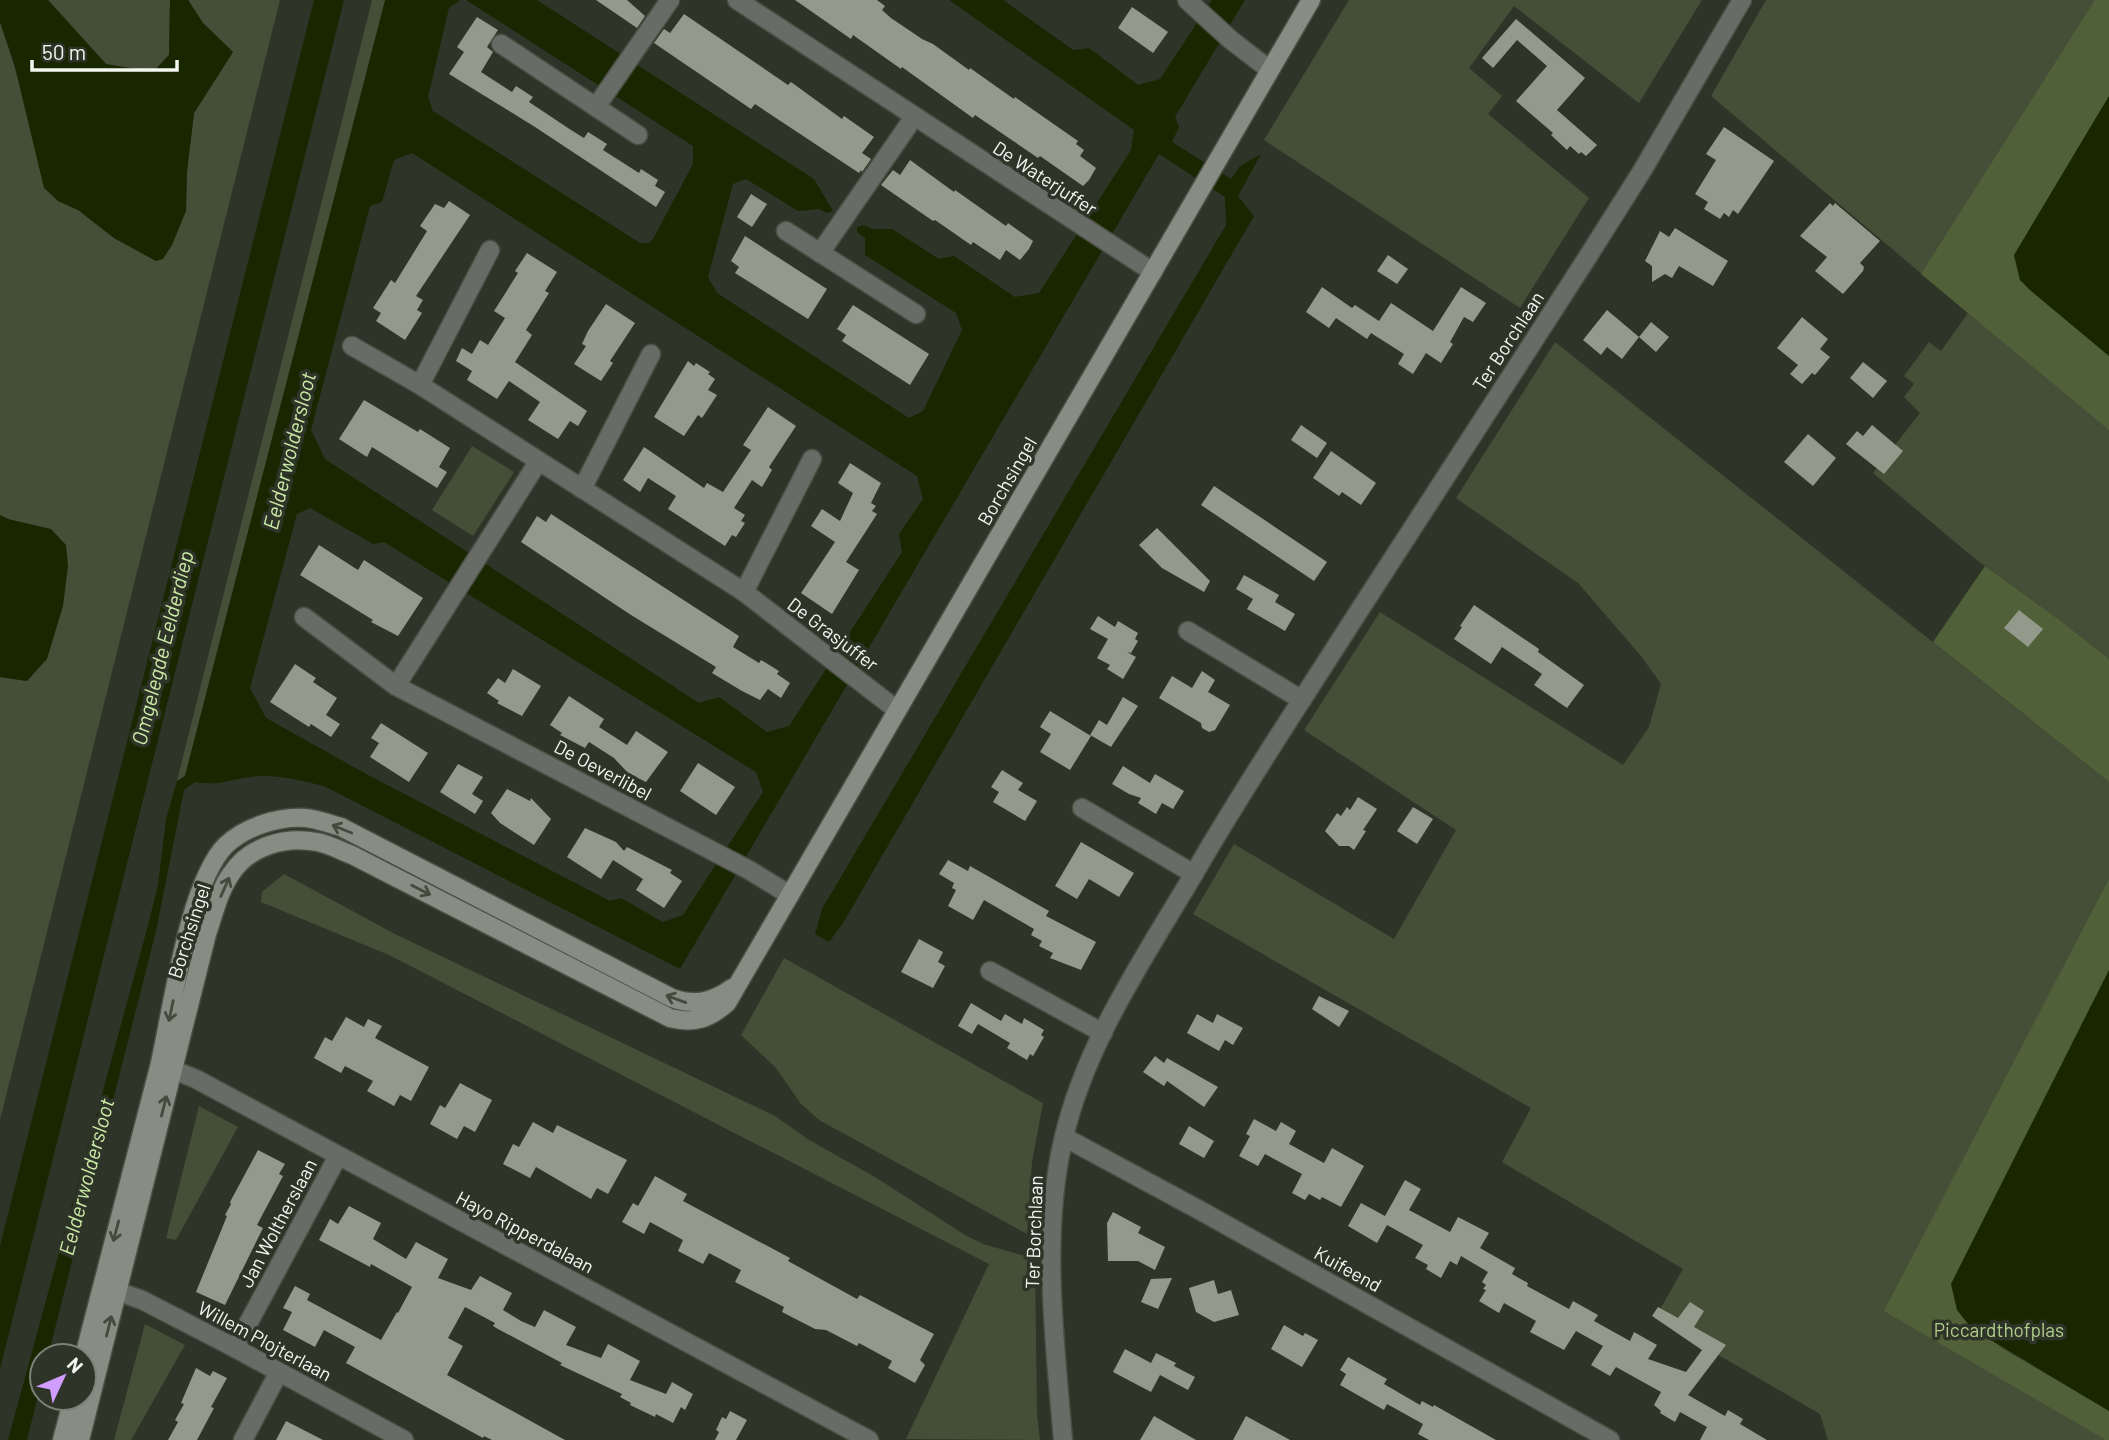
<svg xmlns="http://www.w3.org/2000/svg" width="2109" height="1440" viewBox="0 0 2109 1440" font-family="Barlow,sans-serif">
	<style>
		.green { fill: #454f38 }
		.forest { fill: #506139 }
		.water { fill: #182700; fill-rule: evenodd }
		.building { fill: #939a8b }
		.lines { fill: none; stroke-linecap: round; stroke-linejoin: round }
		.minor-casing { stroke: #4a4f44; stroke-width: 21 }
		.secondary-casing { stroke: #4a4f44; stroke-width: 21 }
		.minor { stroke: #696c66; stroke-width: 18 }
		.secondary { stroke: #888c82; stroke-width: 18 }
		.oneway { stroke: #444a3e }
		.labels { text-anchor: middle; stroke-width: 7; stroke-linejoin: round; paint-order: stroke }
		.street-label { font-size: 19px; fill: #f3f7ef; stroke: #2e3428 }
		.park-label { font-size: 19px; fill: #b0ce8c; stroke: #2e3428 }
		.water-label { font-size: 21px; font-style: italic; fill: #cceba7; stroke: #2e3428 }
	</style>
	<rect width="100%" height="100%" fill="#2e3428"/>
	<!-- green -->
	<g class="green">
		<polygon points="48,0 170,0 169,55 153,72 106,64"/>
		<polygon points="188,0 280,0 0,1120 0,677 27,681 8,519 0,515 0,22 58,201 78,210 114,238 156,261 186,211 187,171 194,113 233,52 203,23"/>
		<polygon points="372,0 386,0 185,776 177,781"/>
		<polygon points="1349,0 1702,0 1639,103 1514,6 1469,68 1502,96 1488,114 1589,198 1520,308 1264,140"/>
		<polygon points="1766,0 2109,0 2109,659 2061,621 1974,558 1873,473 1920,413 1904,397 1914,384 1904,376 1929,342 1941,351 1968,313 1711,96"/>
		<polygon points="1555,342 2109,782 2109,1440 1828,1440 1820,1414 1655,1318 1683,1269 1502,1162 1531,1108 1193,914 1234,844 1394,939 1456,830 1304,730 1380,612 1623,765 1649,727 1661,684 1641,656 1578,583 1456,498"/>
		<polygon points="472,446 514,472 473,536 432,510"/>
		<polygon points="284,874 395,934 775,1116 809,1140 875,1177 965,1235 983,1244 1035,1259 1037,1415 1040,1440 906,1439 989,1264 389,955 261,902 262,892"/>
		<polygon points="784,958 1043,1103 1032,1162 1027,1234 819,1120 801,1104 776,1068 741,1035"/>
		<polygon points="199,1106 238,1127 176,1240 166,1238"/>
		<polygon points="145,1324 185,1345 131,1440 114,1440"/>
	</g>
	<!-- forest -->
	<g class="forest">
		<polygon points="2095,0 2109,0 2109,96 2014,256 2020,280 2030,290 2109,356 2109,430 1921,274"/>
		<polygon points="1985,566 2061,621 2109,659 2109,782 1933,642"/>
		<polygon points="2109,879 2109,970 1951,1284 2001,1348 2109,1411 2109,1440 2106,1440 1884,1311"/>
	</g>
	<!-- water -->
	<g class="water">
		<polygon points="0,0 48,0 106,64 153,72 169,55 170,0 188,0 203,23 233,52 194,113 187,171 186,211 172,245 163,259 156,261 114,238 78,210 58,201 44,188 14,63 0,22"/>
		<polygon points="314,0 344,0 0,1369 0,1246"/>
		<path d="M385 0H460L449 8 428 97 433 111 640 243H648L653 239 693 164V146L466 0H537L814 179 833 211 827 213 819 209 798 211 746 179 733 184 708 277 717 293 909 418 923 411 962 330 956 313 865 255V238L857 232V227L864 225 872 229H892L939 259 954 256 1015 297 1039 293 1131 150 1134 130 949 0H1003L1073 50 1089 48 1138 85 1160 79 1212 0H1245L1175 117 1179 127 1172 142 1231 179 1240 166 1261 154 1238 196 1254 216 843 923 829 942 815 934 822 909 1226 225 1225 197 1159 154 680 969 324 786C303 781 282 775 259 776 234 777 222 787 195 782L184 790 156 931 48 1356H42V1380L27 1440H8L147 929 158 885 166 819 177 781 185 776ZM412 153 917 476 923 499 899 534 902 552 789 726 767 732 719 697 699 703 325 459 311 430 370 206 382 202 394 160ZM310 508 373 544 384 542 756 772 763 792 683 915 663 922 621 898 610 901 370 776 266 718 250 688 297 514Z"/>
		<polygon points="2109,96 2109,356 2030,290 2020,280 2014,255"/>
		<polygon points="0,515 8,519 51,529 66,545 68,566 63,606 47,659 27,681 0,677"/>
		<polygon points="2109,970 2109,1411 1972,1329 1957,1310 1951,1284"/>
	</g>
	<!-- building -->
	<g class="building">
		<polygon points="596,0 627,0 645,16 637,28"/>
		<polygon points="795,0 877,0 885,6 882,10 891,18 922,39 933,44 969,70 970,68 1014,99 1015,97 1078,141 1076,144 1084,150 1080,156 1096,168 1089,180 1083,186 1040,156 1038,158 975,115 973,118 902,67 901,69 853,35 851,39"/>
		<polygon points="1132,7 1168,32 1153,53 1118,28"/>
		<polygon points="684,14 788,85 791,82 842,119 844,116 874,137 862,153 871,159 862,172 861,170 859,173 755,104 751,109 654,43 664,29 670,33"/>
		<polygon points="477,17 498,30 487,47 493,52 481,72 512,92 516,86 533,97 529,102 571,130 584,138 588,132 607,144 603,150 639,173 641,169 658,180 655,186 665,192 656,207 535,127 449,74 464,52 457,47"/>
		<polygon points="1516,19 1585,78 1557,110 1597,145 1586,156 1581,152 1579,154 1570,146 1567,150 1551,135 1553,133 1516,101 1547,66 1517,40 1493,68 1482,58"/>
		<polygon points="1724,127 1774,161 1738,214 1733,210 1729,217 1724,213 1720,219 1704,209 1708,202 1695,194 1716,160 1706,154"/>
		<polygon points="910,160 954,192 955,190 1006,226 1008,223 1033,241 1029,249 1020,260 1006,250 1000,260 973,242 971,245 935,220 933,221 881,185 893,170 900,175"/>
		<polygon points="751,194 767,204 752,227 737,217"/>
		<polygon points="449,201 470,215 416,296 423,300 417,310 422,313 405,340 376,321 381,313 373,308 391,280 395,283 427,231 420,226 435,204 444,208"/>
		<polygon points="1830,203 1833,206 1835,203 1880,241 1860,263 1864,267 1863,271 1843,294 1815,271 1827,257 1800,236"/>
		<polygon points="1675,228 1728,261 1713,286 1679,266 1672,278 1665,274 1652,282 1652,266 1645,261 1660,231 1669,237"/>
		<polygon points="745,236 827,289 808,319 735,273 739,267 731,261"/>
		<polygon points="527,253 557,272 545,291 549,293 526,330 532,335 515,362 587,411 578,426 570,421 558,439 528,420 540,402 509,381 497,399 467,380 472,371 456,361 462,348 472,354 480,340 488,345 505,318 494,311 518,273 515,271"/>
		<polygon points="1388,255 1408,269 1397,284 1377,271"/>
		<polygon points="1322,287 1352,308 1355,305 1379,321 1391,303 1433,331 1461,287 1486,303 1473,322 1464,317 1450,342 1453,344 1441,363 1426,353 1413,374 1398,364 1404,354 1371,333 1367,339 1336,318 1329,328 1306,312"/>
		<polygon points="606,304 635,323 610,361 613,363 601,381 574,364 586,346 582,344 588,331"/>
		<polygon points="853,305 929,354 910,385 842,341 846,335 837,329"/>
		<polygon points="1607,310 1639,337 1651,322 1669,337 1656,352 1639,337 1622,359 1607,347 1601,355 1583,340"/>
		<polygon points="1802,317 1828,339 1820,349 1830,357 1815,375 1812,373 1802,384 1790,374 1798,365 1777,348"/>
		<polygon points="688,361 694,366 696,363 710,372 708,374 715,379 708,390 717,395 702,418 698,415 684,436 654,417"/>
		<polygon points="1863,362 1887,381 1873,398 1850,378"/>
		<polygon points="364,400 418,432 420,429 450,448 439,467 447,472 437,488 372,447 367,457 339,439"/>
		<polygon points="768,407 796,426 769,467 772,470 762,487 752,480 734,508 745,515 741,521 745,523 736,537 732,535 725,546 668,509 676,496 648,478 640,492 623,480 644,447 704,488 707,483 723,492 751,450 743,445"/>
		<polygon points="1301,425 1327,443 1317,458 1291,440"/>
		<polygon points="1872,425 1903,451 1884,474 1846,444 1857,431 1863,436"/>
		<polygon points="1808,434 1836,458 1813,486 1784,462"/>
		<polygon points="1331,451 1376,483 1361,505 1342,492 1339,496 1313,478"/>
		<polygon points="850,463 881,483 871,503 876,506 872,511 877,514 846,562 859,570 832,614 801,593 835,542 811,526 822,509 840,521 853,493 838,483"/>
		<polygon points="1214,486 1327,562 1314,581 1201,505"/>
		<polygon points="551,514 739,636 733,647 759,663 761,660 779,671 777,674 790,683 781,698 768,689 760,700 742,691 712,673 716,667 631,615 521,542 537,516 546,522"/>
		<polygon points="1157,528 1210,581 1204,592 1162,568 1139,545"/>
		<polygon points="319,545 358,570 364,560 423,598 398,636 371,622 373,620 300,575"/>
		<polygon points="1244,575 1279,595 1275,602 1295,614 1285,631 1247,609 1253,599 1236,589"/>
		<polygon points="1474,605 1539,649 1538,652 1584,685 1567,708 1534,685 1542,674 1502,647 1491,664 1454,639 1462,627 1460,626"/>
		<polygon points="2019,610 2043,629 2028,647 2004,628"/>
		<polygon points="1098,616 1115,627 1118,621 1138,633 1135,639 1138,641 1131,653 1127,652 1136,657 1123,679 1107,669 1110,665 1097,658 1108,639 1090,629"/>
		<polygon points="295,664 316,678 313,682 337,698 326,715 340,724 331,737 311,724 309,727 270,702"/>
		<polygon points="513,669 541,686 522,716 497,703 499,701 487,693 498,678 505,683"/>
		<polygon points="1202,671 1215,680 1208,692 1230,705 1215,730 1209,732 1202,728 1201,723 1159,698 1172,676 1192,688"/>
		<polygon points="569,696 604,719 599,727 627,745 636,731 668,752 646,782 628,773 614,758 589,742 585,748 560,735 562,733 550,725"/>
		<polygon points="1123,697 1138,706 1111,747 1090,735 1099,720 1107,725"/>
		<polygon points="1050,711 1091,736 1070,770 1040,752 1051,734 1040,727"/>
		<polygon points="381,723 428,753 409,782 370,757 379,743 371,738"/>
		<polygon points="698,763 735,787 716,815 680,791"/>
		<polygon points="458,764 483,777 472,794 483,801 475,814 440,792"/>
		<polygon points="1123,766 1150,783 1155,774 1184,791 1173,809 1162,803 1156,814 1138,803 1141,798 1129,794 1112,784"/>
		<polygon points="1002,770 1023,783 1018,790 1037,801 1025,821 993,802 999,792 991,787"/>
		<polygon points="507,789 530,801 531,798 551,819 534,845 500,823 491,813"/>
		<polygon points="1358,797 1377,809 1363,830 1366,831 1354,850 1349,846 1339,846 1325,831 1337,813 1341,816 1347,807 1350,810"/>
		<polygon points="1413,807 1433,819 1417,844 1397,831"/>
		<polygon points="585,828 616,842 624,851 627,847 672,870 670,873 682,881 664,908 636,890 643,879 613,860 601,879 567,857"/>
		<polygon points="1081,842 1134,873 1119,897 1089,879 1077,899 1055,886"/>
		<polygon points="948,860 968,871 970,866 1049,911 1046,916 1096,942 1081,970 1050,958 1053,953 1039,946 1042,941 1031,935 1034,929 984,900 973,920 948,906 956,890 952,888 954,883 939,874"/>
		<polygon points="919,939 943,952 938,962 945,966 933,988 901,972"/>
		<polygon points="1319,996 1349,1011 1339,1027 1312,1009"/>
		<polygon points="971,1003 1001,1021 1005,1014 1022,1024 1024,1018 1044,1030 1041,1035 1044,1037 1033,1056 1030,1054 1027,1060 1007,1048 1010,1043 978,1024 972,1034 958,1026"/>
		<polygon points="1197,1014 1213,1023 1217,1014 1243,1028 1233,1045 1225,1040 1219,1051 1187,1033"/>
		<polygon points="346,1017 364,1027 368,1019 382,1026 375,1038 429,1067 411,1101 400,1095 394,1106 367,1091 373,1081 345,1066 341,1073 314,1058 325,1037 332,1041"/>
		<polygon points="1155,1056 1164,1063 1167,1058 1218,1087 1204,1107 1167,1081 1164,1086 1143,1072"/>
		<polygon points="460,1083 492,1100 475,1132 464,1126 457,1139 430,1124 440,1105 445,1108"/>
		<polygon points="1254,1119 1276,1131 1281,1122 1296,1131 1289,1144 1324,1163 1332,1148 1364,1166 1341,1207 1322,1197 1320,1200 1309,1194 1305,1200 1292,1193 1302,1174 1265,1154 1258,1166 1239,1156 1250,1136 1246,1134"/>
		<polygon points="533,1122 553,1133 557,1125 627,1160 608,1194 597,1188 591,1199 536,1167 530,1178 503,1164 513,1144 519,1147"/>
		<polygon points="1189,1126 1214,1141 1204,1158 1179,1144"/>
		<polygon points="258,1150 285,1164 279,1174 283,1176 257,1225 263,1228 225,1305 196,1292 227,1216 225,1215 231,1204 230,1202"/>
		<polygon points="655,1176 687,1194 683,1201 790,1258 788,1261 857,1299 860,1295 934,1334 920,1360 925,1365 915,1383 888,1368 892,1361 859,1343 857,1346 826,1330 815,1329 782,1312 784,1307 735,1282 741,1270 709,1253 703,1264 678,1251 683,1240 650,1222 644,1234 622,1222 633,1203 638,1206"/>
		<polygon points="1405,1180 1421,1189 1409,1210 1450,1232 1458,1217 1489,1233 1480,1248 1515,1268 1512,1274 1528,1283 1527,1286 1569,1309 1573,1301 1598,1315 1594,1321 1630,1341 1634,1332 1657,1345 1648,1359 1686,1372 1702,1350 1652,1316 1658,1307 1678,1318 1690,1302 1704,1311 1694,1327 1726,1345 1688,1395 1725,1416 1728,1410 1743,1419 1740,1424 1767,1440 1700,1440 1707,1427 1680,1412 1675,1422 1660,1413 1661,1411 1654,1405 1661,1392 1616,1367 1610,1376 1591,1365 1603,1346 1576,1331 1564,1350 1530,1332 1536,1321 1504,1303 1499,1313 1479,1301 1486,1290 1483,1289 1486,1285 1482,1282 1488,1272 1461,1256 1457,1265 1450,1261 1441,1278 1426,1269 1428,1265 1415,1258 1423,1245 1387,1225 1377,1243 1348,1226 1361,1203 1385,1216"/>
		<polygon points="349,1206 381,1223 373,1239 406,1259 416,1242 448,1259 438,1278 471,1290 480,1276 512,1293 503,1310 521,1321 535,1327 544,1310 576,1327 566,1345 601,1358 608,1344 640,1361 630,1380 666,1394 672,1382 693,1394 685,1410 681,1407 673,1423 656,1414 655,1417 630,1405 631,1403 620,1397 622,1394 560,1365 562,1363 498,1329 493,1326 495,1323 465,1307 448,1338 463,1346 447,1375 565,1440 492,1440 484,1436 483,1438 346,1363 355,1347 324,1330 315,1347 283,1330 292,1312 283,1308 295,1286 310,1294 307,1300 381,1340 397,1312 398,1313 412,1287 371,1264 370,1267 319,1240 330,1219 338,1224"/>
		<polygon points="1113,1212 1141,1227 1138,1233 1165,1247 1155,1270 1138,1261 1108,1261 1107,1223"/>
		<polygon points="1172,1278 1158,1309 1141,1302 1151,1279"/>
		<polygon points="1214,1280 1218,1294 1231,1290 1239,1315 1214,1322 1196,1312 1189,1288"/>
		<polygon points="1284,1325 1303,1336 1305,1333 1318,1340 1302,1367 1271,1349"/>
		<polygon points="1125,1349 1151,1363 1156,1353 1176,1363 1174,1366 1195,1377 1188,1390 1160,1375 1151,1392 1113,1372"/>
		<polygon points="1348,1357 1387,1379 1384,1384 1420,1405 1422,1401 1433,1407 1434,1405 1496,1440 1429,1440 1418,1434 1423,1424 1387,1404 1384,1410 1340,1385 1346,1374 1340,1370"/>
		<polygon points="196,1368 210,1376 213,1371 227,1378 211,1407 214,1408 197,1440 168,1440 178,1422 175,1420 184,1404 181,1403"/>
		<polygon points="730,1411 747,1420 736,1440 715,1440 719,1432 716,1430 722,1417 726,1419"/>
		<polygon points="1154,1416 1196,1440 1140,1440"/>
		<polygon points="1246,1416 1290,1440 1233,1440"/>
		<polygon points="286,1421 323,1440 276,1440"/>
	</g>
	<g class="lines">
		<defs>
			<g id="minor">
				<polyline points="737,0 1153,272"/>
				<polyline points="1187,0 1231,40 1270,70"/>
				<polyline points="501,44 638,135"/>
				<polyline points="596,107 670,0"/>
				<polyline points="786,231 916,314"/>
				<polyline points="820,253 914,117"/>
				<polyline points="352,346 420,385 744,592 897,710"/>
				<polyline points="420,385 490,250"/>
				<polyline points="582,489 651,354"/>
				<polyline points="744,592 812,459"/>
				<polyline points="304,617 396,686 749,870 790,895"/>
				<polyline points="1188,631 1302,700"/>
				<polyline points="396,686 538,462"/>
				<polyline points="1082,808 1194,874"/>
				<polyline points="990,971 1103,1033"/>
				<polyline points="161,1065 196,1079 869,1440"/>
				<polyline points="1064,1137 1203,1212 1610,1440"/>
				<polyline points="105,1287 142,1300 235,1348 404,1440"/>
				<polyline points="235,1348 338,1156"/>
				<polyline points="243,1440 279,1372"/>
				<path d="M1063 1440C1055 1343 1041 1236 1063 1141 1085 1043 1145 957 1195 872 1245 785 1301 702 1355 617 1432 498 1510 378 1587 258L1642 171 1742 0"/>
			</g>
			<g id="secondary">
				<path d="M84 1356C109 1260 134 1164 159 1067 172 1012 188 883 226 845 245 827 279 816 305 818 317 819 330 824 341 827L672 998C694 1006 713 1002 732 988"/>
				<polyline points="62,1440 73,1398"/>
				<path d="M80 1440 207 934C214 914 219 891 231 874 249 846 285 836 317 842 329 844 341 851 352 855L670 1018C694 1024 709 1019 727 1003L1311 0"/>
			</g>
		</defs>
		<!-- minor casing -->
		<use href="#minor" class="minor-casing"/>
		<!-- secondary casing -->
		<use href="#secondary" class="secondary-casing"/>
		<!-- minor -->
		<use href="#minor" class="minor"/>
		<!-- secondary -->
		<use href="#secondary" class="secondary"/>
	</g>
	<!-- one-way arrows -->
	<defs><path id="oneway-shaft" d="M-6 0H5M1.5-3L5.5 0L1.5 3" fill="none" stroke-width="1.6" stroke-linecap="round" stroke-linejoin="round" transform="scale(1.75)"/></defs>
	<g class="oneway">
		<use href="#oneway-shaft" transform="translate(342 829) rotate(-158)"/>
		<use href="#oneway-shaft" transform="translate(225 887) rotate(-66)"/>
		<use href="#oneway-shaft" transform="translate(421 890) rotate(27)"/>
		<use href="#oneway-shaft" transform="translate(676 999) rotate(-160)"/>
		<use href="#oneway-shaft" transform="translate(171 1011) rotate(102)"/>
		<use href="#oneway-shaft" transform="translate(164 1106) rotate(-76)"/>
		<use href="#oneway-shaft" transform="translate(116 1231) rotate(105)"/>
		<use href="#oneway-shaft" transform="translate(109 1326) rotate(-76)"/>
	</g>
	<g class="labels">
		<!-- street labels -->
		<g class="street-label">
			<text transform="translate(1045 178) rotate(33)" y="7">De Waterjuffer</text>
			<text transform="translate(1508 341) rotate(-57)" y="7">Ter Borchlaan</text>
			<text transform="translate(1007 481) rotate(-60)" y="7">Borchsingel</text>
			<text transform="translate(833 634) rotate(37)" y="7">De Grasjuffer</text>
			<text transform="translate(603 770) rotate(28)" y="7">De Oeverlibel</text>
			<text transform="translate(189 931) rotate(-72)" y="7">Borchsingel</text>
			<text transform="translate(278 1223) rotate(-62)" y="7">Jan Woltherslaan</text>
			<text transform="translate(525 1232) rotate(28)" y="7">Hayo Ripperdalaan</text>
			<text transform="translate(1034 1232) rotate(-88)" y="7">Ter Borchlaan</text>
			<text transform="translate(1348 1269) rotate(29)" y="7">Kuifeend</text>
			<text transform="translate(265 1341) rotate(28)" y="7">Willem Plojterlaan</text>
		</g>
		<!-- park labels -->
		<g class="park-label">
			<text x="1999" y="1337">Piccardthofplas</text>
		</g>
		<!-- water labels -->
		<g class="water-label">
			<text transform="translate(290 451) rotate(-76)" y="7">Eelderwoldersloot</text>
			<text transform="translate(163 648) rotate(-76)" y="7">Omgelegde Eelderdiep</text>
			<text transform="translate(87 1177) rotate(-75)" y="7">Eelderwoldersloot</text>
		</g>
	</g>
	<!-- north arrow -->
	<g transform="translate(63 1377) rotate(46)"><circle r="33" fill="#2e3428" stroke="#7d8278" stroke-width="2"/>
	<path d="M0-5L12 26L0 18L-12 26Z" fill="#d19dfe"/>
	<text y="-10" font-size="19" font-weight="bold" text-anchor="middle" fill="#f3f7ef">N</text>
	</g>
	<!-- scale -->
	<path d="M32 60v10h145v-10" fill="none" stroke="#f3f7ef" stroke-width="3.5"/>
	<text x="42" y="60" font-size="21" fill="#f3f7ef" stroke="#2e3428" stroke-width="5" paint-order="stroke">50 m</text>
</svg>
